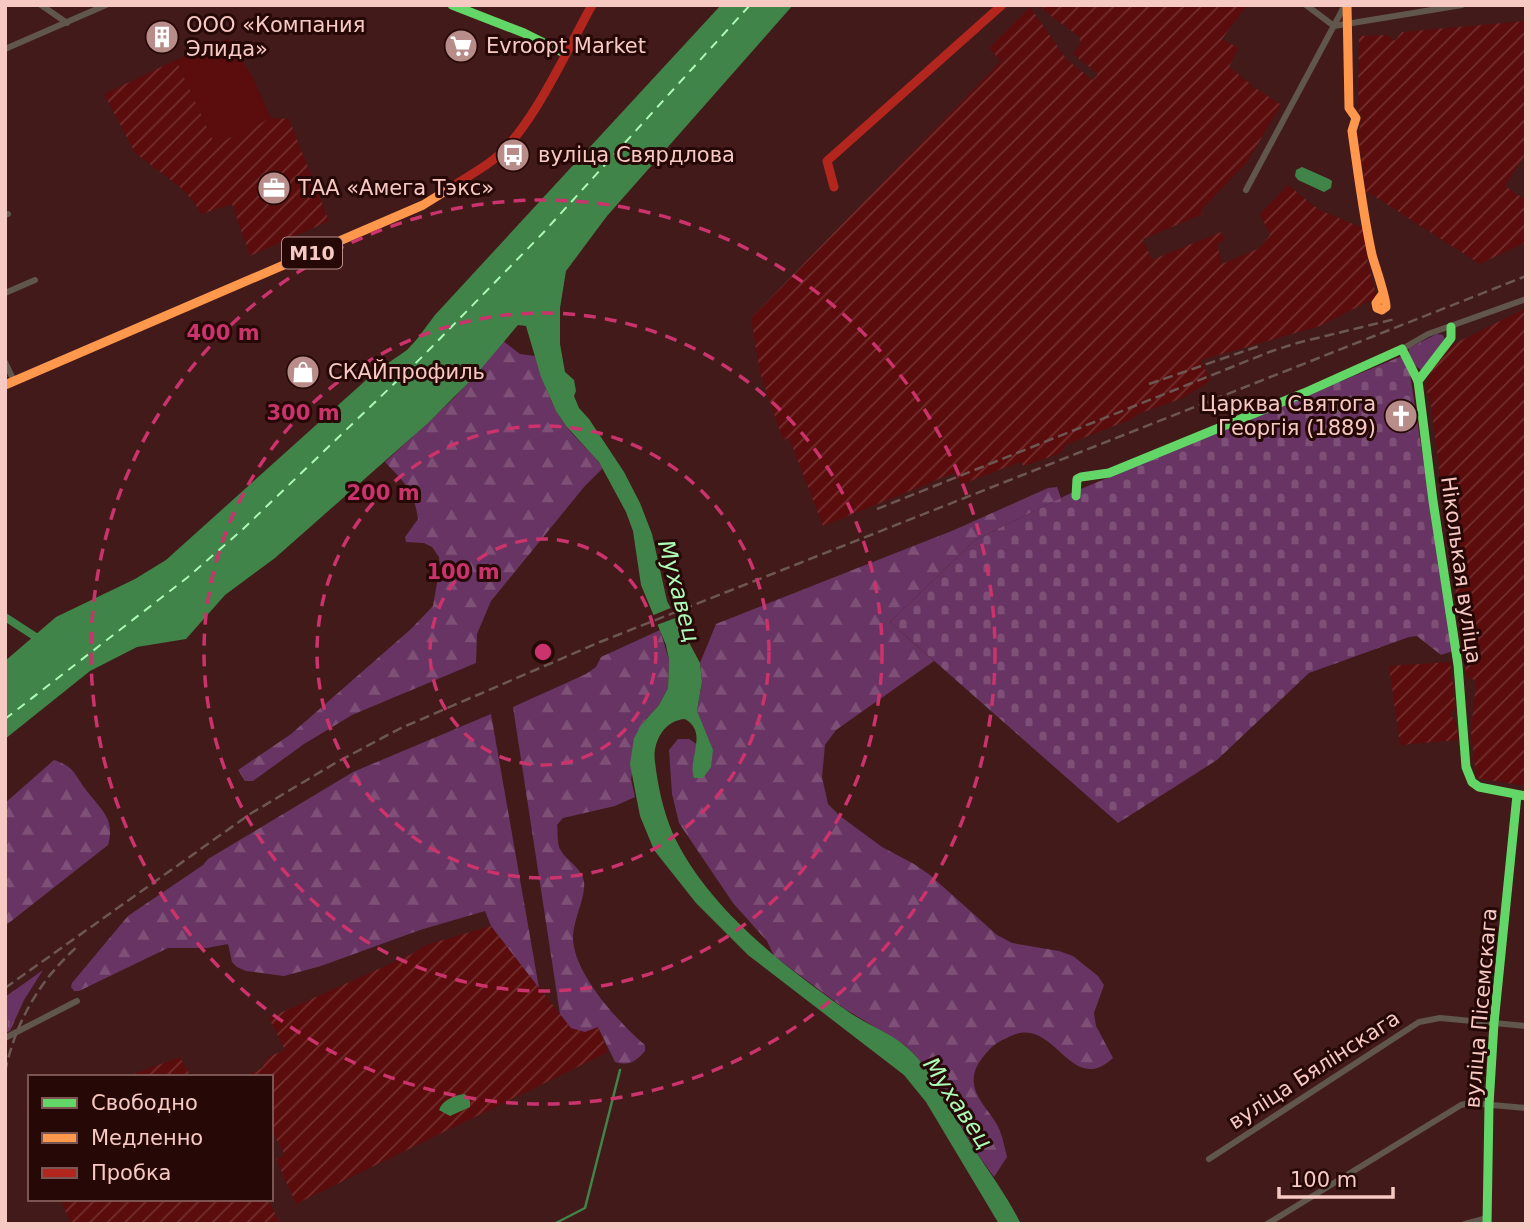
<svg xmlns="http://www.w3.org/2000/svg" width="1531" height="1229" viewBox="0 0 1531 1229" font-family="'DejaVu Sans',sans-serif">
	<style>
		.built { fill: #5b0c0c }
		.industrial { fill: url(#industrial-furrows) }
		.grass { fill: url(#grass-tufts) }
		.forest { fill: url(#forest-firs) }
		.cemetery { fill: url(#cemetery-stones) }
		.water { fill: #418449 }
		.pier { fill: #421a1a }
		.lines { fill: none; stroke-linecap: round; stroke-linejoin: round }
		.stream { stroke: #418449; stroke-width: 2.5 }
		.canal { stroke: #418449; stroke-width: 8 }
		.ferry { stroke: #acfbb5; stroke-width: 2; stroke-dasharray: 9 7; stroke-linecap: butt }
		.street { stroke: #60564b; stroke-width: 6 }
		.fast { stroke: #63d668; stroke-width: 9 }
		.slow { stroke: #ff974d; stroke-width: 9 }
		.jam { stroke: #b3261e; stroke-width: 9 }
		.rail { stroke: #6d5752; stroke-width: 2.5; stroke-dasharray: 10 5; stroke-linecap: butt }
		.ring { fill: none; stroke: #ca336b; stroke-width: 3.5; stroke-dasharray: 12 9 }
		.labels { text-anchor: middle; stroke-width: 6; stroke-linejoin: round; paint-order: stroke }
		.shield { fill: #260806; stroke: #b88f8a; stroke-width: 2 }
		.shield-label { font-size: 19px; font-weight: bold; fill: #f7c9c3 }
		.poi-label { font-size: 21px; fill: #f7c9c3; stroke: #260806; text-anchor: start }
		.street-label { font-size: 21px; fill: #f7c9c3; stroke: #260806 }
		.water-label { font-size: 23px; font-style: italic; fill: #acfbb5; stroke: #260806 }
		.centre { fill: #ca336b; stroke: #260806; stroke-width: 3.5 }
		.ring-label { font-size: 21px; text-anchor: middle; font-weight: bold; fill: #ca336b; stroke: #260806; stroke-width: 6; stroke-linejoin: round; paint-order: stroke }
	</style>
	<defs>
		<pattern id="industrial-furrows" width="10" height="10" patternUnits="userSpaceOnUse" patternTransform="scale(1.75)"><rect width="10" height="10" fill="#5b0c0c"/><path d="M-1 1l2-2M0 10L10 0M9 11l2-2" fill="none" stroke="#732e2e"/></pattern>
		<pattern id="grass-tufts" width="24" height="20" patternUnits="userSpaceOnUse" patternTransform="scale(1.75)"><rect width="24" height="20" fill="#683463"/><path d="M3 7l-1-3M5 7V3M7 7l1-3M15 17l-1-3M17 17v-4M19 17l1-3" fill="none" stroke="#7e5078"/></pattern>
		<pattern id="forest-firs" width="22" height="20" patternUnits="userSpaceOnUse" patternTransform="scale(1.75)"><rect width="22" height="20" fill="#683463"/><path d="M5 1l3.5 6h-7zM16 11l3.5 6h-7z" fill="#7e5078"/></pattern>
		<pattern id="cemetery-stones" width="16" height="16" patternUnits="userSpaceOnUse" patternTransform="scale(1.75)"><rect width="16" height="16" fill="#683463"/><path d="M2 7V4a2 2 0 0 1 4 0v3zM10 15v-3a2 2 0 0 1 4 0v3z" fill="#7e5078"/></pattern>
	</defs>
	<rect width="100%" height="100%" fill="#421a1a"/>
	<!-- built -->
	<polygon class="built" points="228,39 253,78 271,118 215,145 176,60"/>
	<!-- industrial -->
	<g class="industrial">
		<polygon points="1046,5 1247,5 1222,39 1238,48 1229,67 1253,86 1248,94 1254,87 1281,105 1247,162 1201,210 1203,214 1143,239 1152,260 1221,232 1225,240 1217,244 1222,264 1260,248 1270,235 1260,214 1288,185 1319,210 1363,228 1368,265 1377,297 1320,326 1201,360 1210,381 1183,398 1138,414 1132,419 1065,445 1061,453 1024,466 1020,462 962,484 954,473 823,526 789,438 783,440 760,373 751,318 1001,61 989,48 1030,7 1067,60 1093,80 1098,74 1073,54 1081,43 1078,36 1042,9"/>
		<polygon points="1526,21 1526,153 1505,186 1526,200 1526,242 1480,264 1366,191 1358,136 1362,116 1358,110 1359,36 1387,35 1395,41 1402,32"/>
		<polygon points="176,60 215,145 271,118 289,119 329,221 250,256 232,204 201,214 194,202 181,188 135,153 104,94"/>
		<polygon points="1526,308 1526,786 1476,778 1471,731 1476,680 1467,678 1430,399 1425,386 1431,372 1452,345"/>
		<polygon points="1450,662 1456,708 1451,713 1453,719 1456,720 1458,740 1400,745 1389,666"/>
		<polygon points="491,926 571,1028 598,1026 608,1052 296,1204 276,1159 285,1155 271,1129 271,1077 244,1077 262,1068 268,1057 285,1050 269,1018 410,955 426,945"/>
		<polygon points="180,1057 191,1077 125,1077"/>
		<polygon points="60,1199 268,1199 280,1224 71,1224"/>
	</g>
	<!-- grass -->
	<g class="grass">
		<path d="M1437 334 1443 335 1445 340 1423 371C1414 366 1407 359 1409 348Z"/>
		<polygon points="43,970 24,1000 10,1031 5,1033 5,997"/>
	</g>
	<!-- forest -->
	<g class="forest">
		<path d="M503 341 520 354 535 356C543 380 551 406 566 426 577 441 593 452 603 468L584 487 491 601 477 634 476 663 352 715 304 744 253 781H245L238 770 291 734 411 629 433 606 440 566 439 557 432 547 424 543 406 542 405 537 418 519C414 490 404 482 385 462L454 398Z"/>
		<path d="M1057 487 1061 498 975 540 890 622 934 661 836 730 825 745 822 777 828 804 840 816 882 847 914 864 930 875 997 935 1012 943 1059 951 1073 956 1098 976 1104 985 1094 1013 1096 1026 1113 1058C1070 1098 1055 1015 1011 1036 1002 1040 995 1043 989 1050 980 1060 972 1070 974 1084 976 1101 994 1115 1000 1131 1003 1139 1005 1149 1007 1157L994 1177 976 1152 939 1089 915 1055 906 1046 845 1009 774 956 767 941 733 903 679 823 672 794 669 750 678 739H689L698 745 694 778 701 724 697 711 702 681 700 663 716 624 954 530 1048 488Z"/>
		<path d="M660 630 669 660 668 688 659 705 642 724 631 779 635 797 615 806 563 818 557 825C558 831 557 840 559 847 564 860 582 867 584 882 586 896 574 919 573 935 571 971 619 1023 645 1045V1051C635 1062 630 1066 615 1062L598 1027 585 1032 571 1028 560 1014 513 707 586 674 596 667 601 657Z"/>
		<polygon points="491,714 539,988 491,926 485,911 420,930 321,966 284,976 246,971 237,967 232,962 228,944 207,948 168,948 79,991 74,991 71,987 72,983 128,916 203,865 208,859 353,772"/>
		<path d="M54 760C75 767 74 774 86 790 100 809 116 818 108 845L5 926V803Z"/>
	</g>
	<!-- cemetery -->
	<polygon class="cemetery" points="1402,356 1409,368 1453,651 1441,655 1417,636 1409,637 1309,673 1217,760 1118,823 890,622 975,540 1071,493"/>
	<!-- water -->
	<g class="water">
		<path d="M721 5H793L607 216 566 271 560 308V344L565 372 574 380 576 391 574 396 579 408 589 419 624 472 640 503 652 534 667 601 700 663 702 681 697 711 713 750 711 767 703 778H694C687 759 709 733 685 719 664 720 652 743 655 762 658 787 663 810 673 834 707 907 782 965 846 1010 868 1026 895 1034 913 1053 940 1082 955 1119 976 1152 992 1176 1008 1198 1021 1224H999L926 1102 904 1075 748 955 696 903 654 850 640 816 630 764 634 738 642 724 659 705 668 688 669 660 666 645 641 585 633 531 626 512 599 462 566 426 556 411 541 377 526 326 518 325 475 376 428 423 275 558 225 595 186 639 137 647 90 671 5 739V661L56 617 135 579 166 560 375 372 407 350 417 339 435 315Z"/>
		<polygon points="1302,167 1329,179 1332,181 1331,188 1324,192 1298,180 1295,176 1296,170"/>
		<path d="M465 1094 470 1101V1107L450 1116 439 1110C442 1100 455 1095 465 1094Z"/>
	</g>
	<!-- pier -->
	<polygon class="pier" points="673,607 678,617 654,626 649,617"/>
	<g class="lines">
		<!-- stream -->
		<polyline class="stream" points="554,1224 585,1208 620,1070"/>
		<!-- canal -->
		<polyline class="canal" points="5,617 42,641"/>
		<!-- ferry -->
		<polyline class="ferry" points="5,719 188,577 242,530 424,355 543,233 750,5"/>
		<!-- street -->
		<g class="street">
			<polyline points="41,5 67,23"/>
			<polyline points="1306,5 1334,26 1462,5"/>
			<polyline points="5,49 106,5"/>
			<polyline points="1246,190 1345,5"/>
			<polyline points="5,215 8,214"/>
			<polyline points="5,293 35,280"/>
			<polyline points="1402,349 1428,334 1526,299"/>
			<polyline points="5,362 14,381"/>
			<polyline points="5,1038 77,1001"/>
			<polyline points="1209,1159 1419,1022 1440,1018 1526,1026"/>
			<polyline points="1267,1224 1461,1105 1469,1103 1526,1108"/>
			<polyline points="1465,1224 1487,1218"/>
		</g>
		<!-- fast -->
		<g class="fast">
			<polyline points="452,5 524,33 564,53"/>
			<polyline points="1451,327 1451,338 1418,381 1433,501 1458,665 1466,767 1472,782 1479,787 1526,796"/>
			<polyline points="1076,496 1077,479 1081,477 1109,473 1304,393 1402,349 1418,381"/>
			<polyline points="1487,1224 1489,1105 1494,1023 1517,795"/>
		</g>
		<!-- slow -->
		<g class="slow">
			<path d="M1347 5 1349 108 1356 118 1352 131C1358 172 1363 214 1372 255 1375 266 1387 300 1386 307L1382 310 1377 308 1376 303 1381 296"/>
			<polyline points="5,385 423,205 452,187"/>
		</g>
		<!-- jam -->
		<g class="jam">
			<path d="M452 187C465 178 480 170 493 160 532 129 567 50 592 5"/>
			<polyline points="834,187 827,161 1002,5"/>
		</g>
		<!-- rail -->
		<g class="rail">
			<polyline points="1149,384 1262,345"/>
			<polyline points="877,509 1272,351 1297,343 1395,319"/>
			<polyline points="5,988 250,814 337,762 401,728 600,642 1526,276"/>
			<path d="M5 1072C15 1023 40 979 78 946"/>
		</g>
	</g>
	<!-- distance rings -->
	<g class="ring">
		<circle cx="543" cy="652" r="113"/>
		<circle cx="543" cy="652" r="226"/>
		<circle cx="543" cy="652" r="339"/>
		<circle cx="543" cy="652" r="452"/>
	</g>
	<!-- icons -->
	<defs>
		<symbol id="building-disc" viewBox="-11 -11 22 22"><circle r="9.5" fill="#b88c88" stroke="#260806"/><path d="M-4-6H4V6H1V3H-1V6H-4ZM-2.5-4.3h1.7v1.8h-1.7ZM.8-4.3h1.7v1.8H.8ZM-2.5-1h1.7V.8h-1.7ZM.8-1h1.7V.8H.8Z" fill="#fff"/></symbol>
		<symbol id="supermarket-disc" viewBox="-11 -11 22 22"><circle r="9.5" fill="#b88c88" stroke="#260806"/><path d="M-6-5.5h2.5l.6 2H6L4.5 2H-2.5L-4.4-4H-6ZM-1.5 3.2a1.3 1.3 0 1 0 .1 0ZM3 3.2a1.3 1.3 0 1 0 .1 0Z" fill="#fff"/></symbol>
		<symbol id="bus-disc" viewBox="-11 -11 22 22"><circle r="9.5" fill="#b88c88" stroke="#260806"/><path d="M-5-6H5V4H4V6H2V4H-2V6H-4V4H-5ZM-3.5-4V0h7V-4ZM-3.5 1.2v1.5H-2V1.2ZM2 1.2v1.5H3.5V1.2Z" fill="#fff"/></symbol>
		<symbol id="office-disc" viewBox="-11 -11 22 22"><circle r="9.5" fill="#b88c88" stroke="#260806"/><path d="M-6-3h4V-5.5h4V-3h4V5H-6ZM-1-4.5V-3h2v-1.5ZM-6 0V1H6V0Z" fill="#fff"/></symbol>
		<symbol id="shop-disc" viewBox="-11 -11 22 22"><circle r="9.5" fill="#b88c88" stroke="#260806"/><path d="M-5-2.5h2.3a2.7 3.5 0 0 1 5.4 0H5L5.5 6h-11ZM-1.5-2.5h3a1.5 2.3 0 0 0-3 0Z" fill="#fff"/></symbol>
		<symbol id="church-disc" viewBox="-11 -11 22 22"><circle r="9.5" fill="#b88c88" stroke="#260806"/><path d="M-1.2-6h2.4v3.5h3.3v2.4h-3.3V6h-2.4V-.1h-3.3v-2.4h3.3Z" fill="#fff"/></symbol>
	</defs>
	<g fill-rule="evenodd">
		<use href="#building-disc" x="143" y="18" width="38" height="38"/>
		<use href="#supermarket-disc" x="442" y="27" width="38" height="38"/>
		<use href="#bus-disc" x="494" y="136" width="38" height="38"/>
		<use href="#office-disc" x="255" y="169" width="38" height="38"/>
		<use href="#shop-disc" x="284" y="353" width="38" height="38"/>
		<use href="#church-disc" x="1382" y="397" width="38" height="38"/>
	</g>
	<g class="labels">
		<!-- shield labels -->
		<rect class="shield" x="282" y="237.5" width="60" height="31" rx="5"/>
		<g class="shield-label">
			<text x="312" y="260">М10</text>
		</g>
		<!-- poi labels -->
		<g class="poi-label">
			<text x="186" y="32">ООО «Компания<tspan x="186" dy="24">Элида»</tspan></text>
			<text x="486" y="53">Evroopt Market</text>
			<text x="538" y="162">вуліца Свярдлова</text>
			<text x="298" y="195">ТАА «Амега Тэкс»</text>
			<text x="328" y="379">СКАЙпрофиль</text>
			<text x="1376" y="411" text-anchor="end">Царква Святога<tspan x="1376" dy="24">Георгія (1889)</tspan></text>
		</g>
		<!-- street labels -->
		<g class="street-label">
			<text transform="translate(1461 570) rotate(82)" y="7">Ніколькая вуліца</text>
			<text transform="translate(1481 1008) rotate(-85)" y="7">вуліца Пісемскага</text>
			<text transform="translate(1314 1070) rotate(-33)" y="7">вуліца Бялінскага</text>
		</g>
		<!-- water labels -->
		<g class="water-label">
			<text transform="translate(679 591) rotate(75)" y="8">Мухавец</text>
			<text transform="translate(958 1103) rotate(56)" y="8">Мухавец</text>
		</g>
	</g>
	<circle cx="543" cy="652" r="10" class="centre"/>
	<g class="ring-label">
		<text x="223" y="340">400 m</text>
		<text x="303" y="420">300 m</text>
		<text x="383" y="500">200 m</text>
		<text x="463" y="579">100 m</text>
	</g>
	<!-- border -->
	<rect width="1531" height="1229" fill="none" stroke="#f7c9c3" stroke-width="14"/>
	<!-- legend -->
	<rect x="28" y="1075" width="245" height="126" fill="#260806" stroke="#7a5552" stroke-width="2"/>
	<rect x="42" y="1098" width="35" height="10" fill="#63d668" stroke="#7a5552" stroke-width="2"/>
	<text x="91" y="1110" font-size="21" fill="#f7c9c3">Свободно</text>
	<rect x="42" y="1133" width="35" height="10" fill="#ff974d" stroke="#7a5552" stroke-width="2"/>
	<text x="91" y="1145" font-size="21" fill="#f7c9c3">Медленно</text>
	<rect x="42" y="1168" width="35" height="10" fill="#b3261e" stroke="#7a5552" stroke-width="2"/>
	<text x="91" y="1180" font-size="21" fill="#f7c9c3">Пробка</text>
	<!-- scale -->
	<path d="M1279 1187v10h114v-10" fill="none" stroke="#f7c9c3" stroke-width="3.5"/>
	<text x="1290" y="1187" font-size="21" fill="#f7c9c3" stroke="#260806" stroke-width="5" paint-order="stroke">100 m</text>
</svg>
